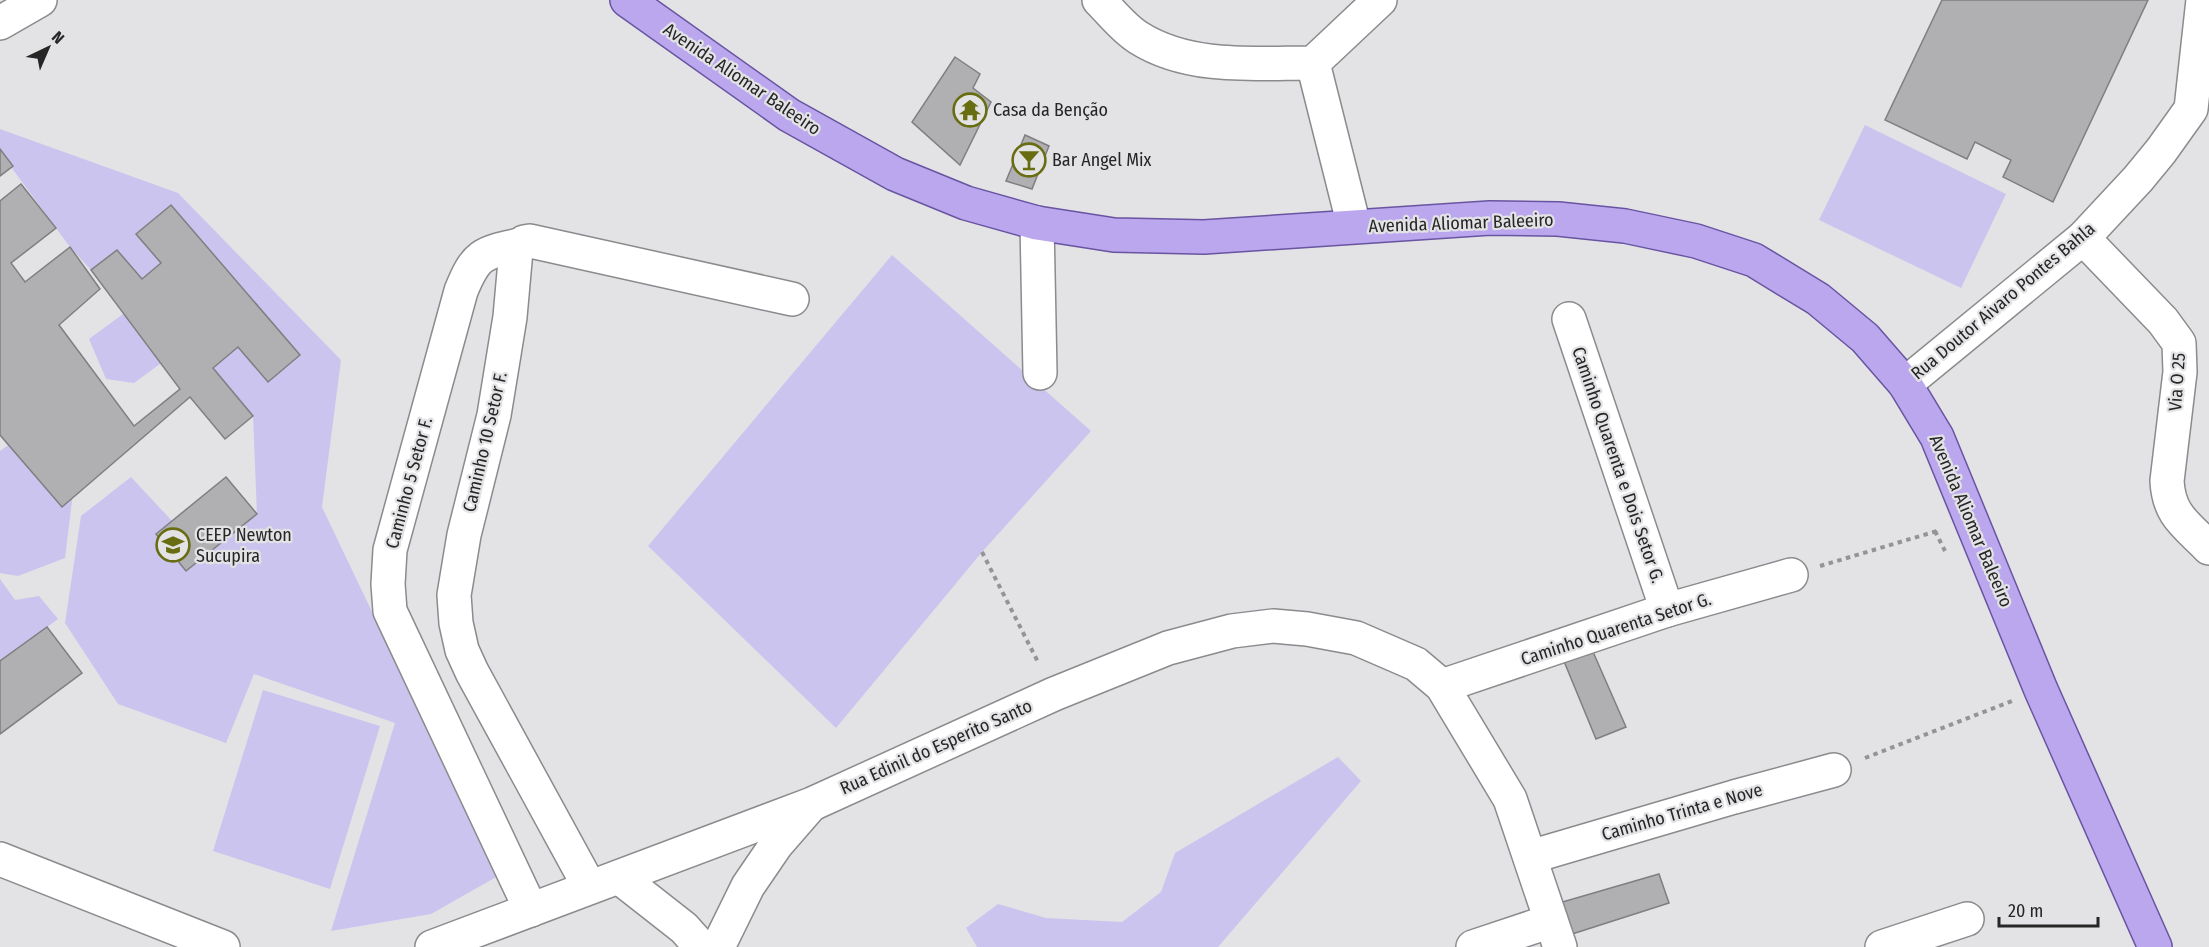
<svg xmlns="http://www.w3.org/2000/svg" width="2209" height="947" viewBox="0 0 2209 947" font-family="'Fira Sans Condensed',sans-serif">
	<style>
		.green { fill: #cbc4ef }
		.building { fill: #b0afb2; stroke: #7f7e81; stroke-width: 1.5 }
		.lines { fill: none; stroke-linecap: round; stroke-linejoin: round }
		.minor-casing { stroke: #8b8a8d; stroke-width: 36 }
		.major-casing { stroke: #6854a1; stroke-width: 36 }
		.path { stroke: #949396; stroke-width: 4; stroke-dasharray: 4.5 4.5; stroke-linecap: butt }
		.minor { stroke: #fff; stroke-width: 33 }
		.major { stroke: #baa7ee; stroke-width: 33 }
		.labels { text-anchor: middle; stroke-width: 4.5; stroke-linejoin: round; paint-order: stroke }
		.street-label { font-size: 18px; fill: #262627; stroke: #e3e2e5 }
		.poi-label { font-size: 18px; fill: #262627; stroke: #e3e2e5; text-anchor: start }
	</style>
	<rect width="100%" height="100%" fill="#e3e2e5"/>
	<!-- green -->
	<g class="green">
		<polygon points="1865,125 2006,194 1961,288 1819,220"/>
		<polygon points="0,129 178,193 341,360 322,507 498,876 431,914 331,931 395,723 254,674 226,743 118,704 65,623 81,516 131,477 172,521 156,534 186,571 257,514 253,416 213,368 238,347 268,382 300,355 255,303 179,350 134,383 106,379 89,339 153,292 91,270 70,247 0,152"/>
		<polygon points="892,255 1091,431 982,552 836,728 648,546"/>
		<polygon points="14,441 73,493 65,558 18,576 0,573 0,451"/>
		<polygon points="0,579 15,600 39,596 58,619 0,661"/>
		<polygon points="263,690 380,726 330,889 213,851"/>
		<polygon points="1338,757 1361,781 1218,947 977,947 966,928 998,904 1046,918 1122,922 1161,892 1175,853"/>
	</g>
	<!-- building -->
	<g class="building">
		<polygon points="1942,0 2148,0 2053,202 2003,177 2011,160 1975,142 1967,159 1885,120"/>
		<polygon points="955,57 980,74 973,88 991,102 960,165 912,122"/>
		<polygon points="1025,135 1049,146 1032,189 1006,181"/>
		<polygon points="0,149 13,166 0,176"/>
		<polygon points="21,184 56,228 11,263 25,282 70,247 100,289 59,325 134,426 180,389 91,270 117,250 142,279 161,263 136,234 171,205 300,355 268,382 238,347 213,368 253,416 225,439 190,397 62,507 0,435 0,201"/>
		<polygon points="226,477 257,514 186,571 156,534"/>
		<polygon points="47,627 82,673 0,734 0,661"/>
		<polygon points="1590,645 1626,727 1596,739 1561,654"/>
		<polygon points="1659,874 1669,903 1569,935 1559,903"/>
	</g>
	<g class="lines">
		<defs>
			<g id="minor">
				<path d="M1099 0C1111 12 1124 29 1139 38 1190 70 1256 63 1313 63L1380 0"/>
				<polyline points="0,23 40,0"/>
				<polyline points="1313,63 1354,226"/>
				<polyline points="1037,223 1040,373"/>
				<path d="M2083 238 2163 321 2179 343 2180 372 2167 481C2169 516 2186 524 2209 548"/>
				<path d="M520 245C482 253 476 254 461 291L390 550 388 584 390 611 531 910"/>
				<polyline points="1569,319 1667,610"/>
				<polyline points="1905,384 2083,238 2138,179 2161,151 2191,109 2203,0"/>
				<polyline points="1442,686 1667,610 1791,575"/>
				<polyline points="1530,857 1734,797 1834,770"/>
				<polyline points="0,859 223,947"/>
				<polyline points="619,877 684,928 701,947"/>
				<polyline points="589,886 472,672 462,650 456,623 454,595 464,535 494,415 510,317 516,250 524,242 530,241 792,299"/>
				<polyline points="432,947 812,804 1054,694 1168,648 1232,631 1273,626 1307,629 1356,638 1416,664 1442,686 1510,799 1560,947"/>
				<polyline points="718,947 748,886 776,845 809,807"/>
				<polyline points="1473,947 1551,921"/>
				<polyline points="1882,947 1967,919"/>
			</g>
			<polyline id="major" points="627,0 789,115 895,174 966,203 1037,223 1114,235 1204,237 1490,218 1558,219 1625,226 1696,241 1754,260 1818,299 1865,338 1905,384 1937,437 2041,690 2155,947"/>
		</defs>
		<!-- minor casing -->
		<use href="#minor" class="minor-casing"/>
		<!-- major casing -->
		<use href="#major" class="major-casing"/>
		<!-- path -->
		<g class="path">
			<polyline points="1935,531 1945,551"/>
			<polyline points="982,552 1039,664"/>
			<polyline points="1820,566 1937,531"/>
			<polyline points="1865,758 2012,701"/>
		</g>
		<!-- minor -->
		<use href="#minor" class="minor"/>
		<!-- major -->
		<use href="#major" class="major"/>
	</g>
	<!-- icons -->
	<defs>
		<symbol id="temple-ring" viewBox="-11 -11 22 22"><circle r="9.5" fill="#e3e2e5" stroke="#686d11" stroke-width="1.5"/><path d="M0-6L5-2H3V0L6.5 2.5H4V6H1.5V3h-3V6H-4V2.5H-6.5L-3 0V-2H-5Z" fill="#686d11"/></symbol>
		<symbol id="bar-ring" viewBox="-11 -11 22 22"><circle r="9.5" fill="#e3e2e5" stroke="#686d11" stroke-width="1.5"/><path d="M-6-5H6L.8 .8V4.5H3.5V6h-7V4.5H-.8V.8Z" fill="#686d11"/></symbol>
		<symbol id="school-ring" viewBox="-11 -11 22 22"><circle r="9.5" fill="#e3e2e5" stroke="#686d11" stroke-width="1.5"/><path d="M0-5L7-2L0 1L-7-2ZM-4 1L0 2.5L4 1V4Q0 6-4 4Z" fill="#686d11"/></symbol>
	</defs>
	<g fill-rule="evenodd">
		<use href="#temple-ring" x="951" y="91" width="38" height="38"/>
		<use href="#bar-ring" x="1010" y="141" width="38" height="38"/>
		<use href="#school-ring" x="154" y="526" width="38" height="38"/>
	</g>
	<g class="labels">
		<!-- street labels -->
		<g class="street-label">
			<text transform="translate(742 79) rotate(34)" y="6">Avenida Aliomar Baleeiro</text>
			<text transform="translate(1461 223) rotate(-2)" y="6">Avenida Aliomar Baleeiro</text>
			<text transform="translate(2003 301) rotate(-40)" y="6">Rua Doutor Aivaro Pontes Bahla</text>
			<text transform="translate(2177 382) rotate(-86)" y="6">Via O 25</text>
			<text transform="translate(485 442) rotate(-77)" y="6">Caminho 10 Setor F.</text>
			<text transform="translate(1618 465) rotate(71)" y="6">Caminho Quarenta e Dois Setor G.</text>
			<text transform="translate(409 483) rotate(-75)" y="6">Caminho 5 Setor F.</text>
			<text transform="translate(1971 521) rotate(67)" y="6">Avenida Aliomar Baleeiro</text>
			<text transform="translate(1616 629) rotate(-18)" y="6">Caminho Quarenta Setor G.</text>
			<text transform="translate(936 747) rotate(-24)" y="6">Rua Edinil do Esperito Santo</text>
			<text transform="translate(1682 812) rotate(-16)" y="6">Caminho Trinta e Nove</text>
		</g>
		<!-- poi labels -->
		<g class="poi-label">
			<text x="993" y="116">Casa da Benção</text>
			<text x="1052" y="166">Bar Angel Mix</text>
			<text x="196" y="541">CEEP Newton<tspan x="196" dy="21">Sucupira</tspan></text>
		</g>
	</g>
	<!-- north arrow -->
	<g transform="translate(48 48) rotate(44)" stroke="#e3e2e5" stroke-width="4.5" paint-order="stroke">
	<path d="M0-4.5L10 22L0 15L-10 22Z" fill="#262627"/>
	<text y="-9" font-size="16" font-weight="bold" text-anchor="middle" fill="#262627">N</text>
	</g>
	<!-- scale -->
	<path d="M1999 917v9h99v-9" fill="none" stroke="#262627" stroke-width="3"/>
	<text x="2008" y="917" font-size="18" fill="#262627" stroke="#e3e2e5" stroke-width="4.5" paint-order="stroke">20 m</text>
</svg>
